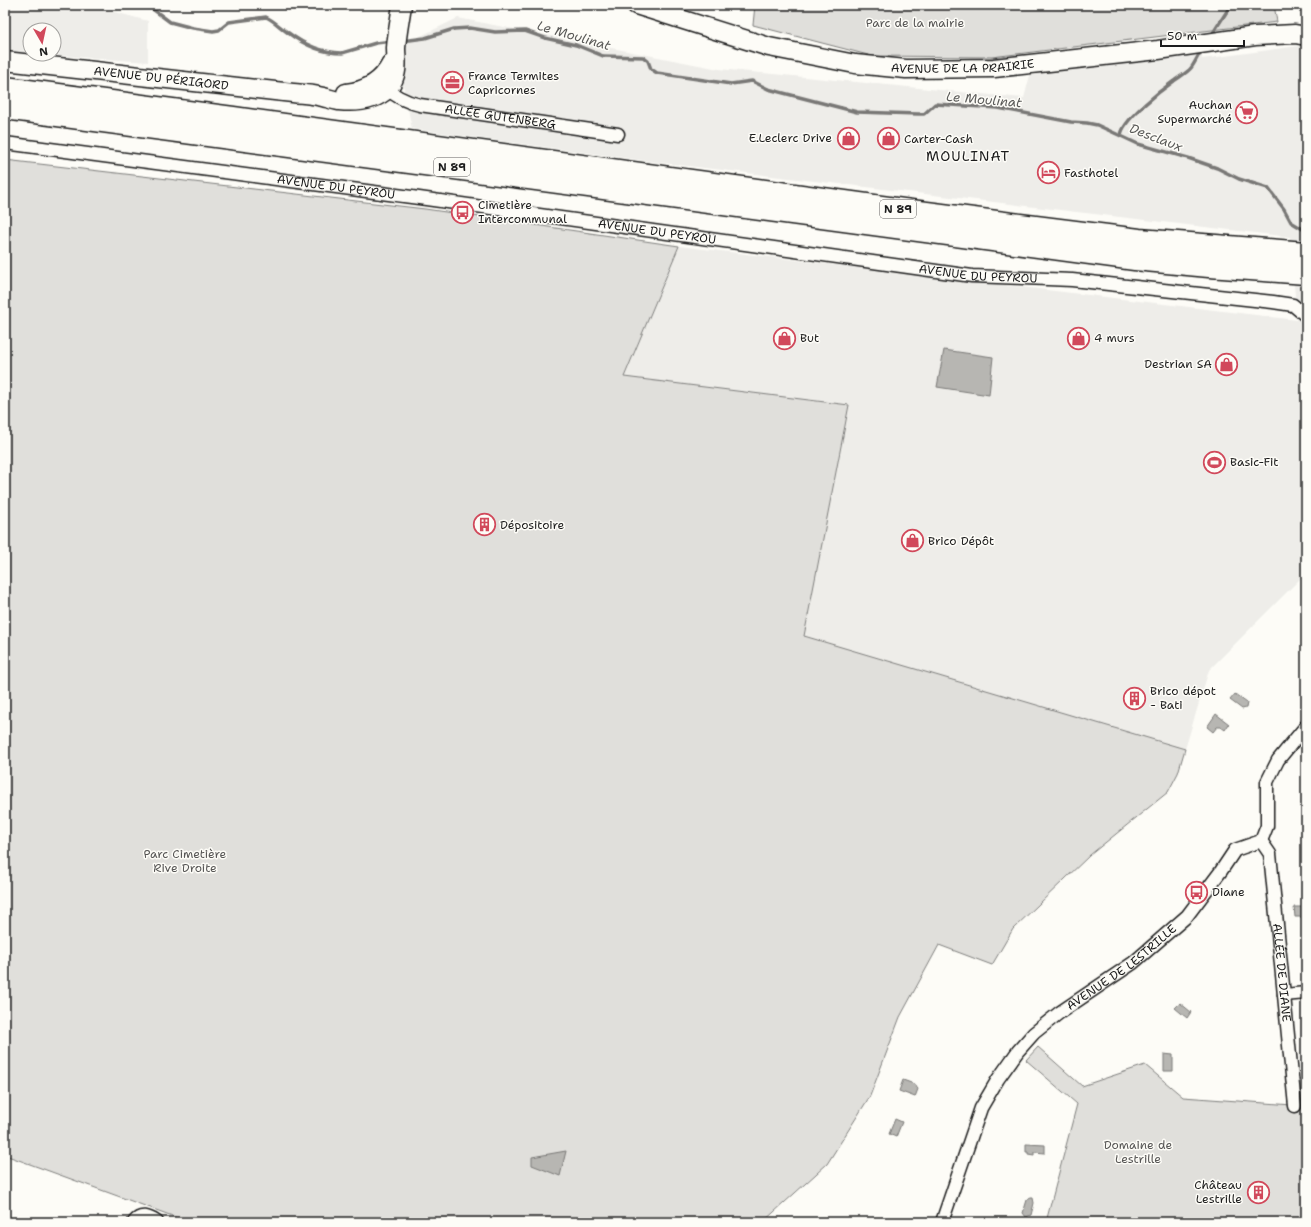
<svg xmlns="http://www.w3.org/2000/svg" width="1311" height="1227" viewBox="0 0 1311 1227" font-family="'Shantell Sans',sans-serif">
	<style>
		.built { fill: #eeede9 }
		.green { fill: #e0dfdb; stroke: #7e7e7c }
		.water { fill: #b7b6b2; stroke: #797876 }
		.lines { fill: none; stroke-linecap: round; stroke-linejoin: round }
		.stream { stroke: #797876; stroke-width: 3.5 }
		.street-casing { stroke: #1c1c1c; stroke-width: 15 }
		.secondary-casing { stroke: #1c1c1c; stroke-width: 21 }
		.highway-casing { stroke: #1c1c1c; stroke-width: 25 }
		.street { stroke: #fdfcf7; stroke-width: 12 }
		.secondary { stroke: #fdfcf7; stroke-width: 18 }
		.highway { stroke: #fdfcf7; stroke-width: 22 }
		.labels { text-anchor: middle; stroke-width: 3; stroke-linejoin: round; paint-order: stroke }
		.shield { fill: #fdfcf7; stroke: #605f5e; stroke-width: 1 }
		.shield-label { font-size: 11px; font-weight: bold; fill: #1c1c1c }
		.park-label { font-size: 12px; fill: #575655; stroke: #fdfcf7 }
		.street-label { font-size: 12px; fill: #1c1c1c; stroke: #fdfcf7 }
		.poi-label { font-size: 12px; fill: #1c1c1c; stroke: #fdfcf7; text-anchor: start }
		.water-label { font-size: 13px; font-style: italic; fill: #5a5a58; stroke: #fdfcf7 }
		.quarter-label { font-size: 14px; letter-spacing: 1px; fill: #1c1c1c; stroke: #fdfcf7 }
	</style>
	<rect width="100%" height="100%" fill="#fdfcf7"/>
	<filter id="ink" filterUnits="userSpaceOnUse"><feTurbulence type="fractalNoise" baseFrequency=".025" numOctaves="2"/><feDisplacementMap in="SourceGraphic" scale="8" xChannelSelector="R" yChannelSelector="G"/><feConvolveMatrix kernelMatrix="1 2 1 2 8 2 1 2 1" color-interpolation-filters="sRGB"/></filter>
	<g filter="url(#ink)">
		<!-- built -->
		<g class="built">
			<polygon points="5,5 89,5 148,21 148,62 34,54 54,54 54,30 30,30 30,54 5,52"/>
			<polygon points="458,18 719,69 1024,98 1033,64 1202,43 1202,59 1306,45 1306,573 1209,670 1185,749 803,636 849,405 624,377 679,246 1297,320 1290,237 645,161 412,129 396,48"/>
		</g>
		<!-- green -->
		<g class="green">
			<polygon points="755,5 1274,5 1277,22 992,57 872,56 753,25"/>
			<polygon points="5,160 425,209 679,246 624,377 849,405 804,636 1185,749 1178,773 1168,792 1090,855 1013,929 992,965 939,945 900,1017 870,1096 827,1164 763,1222 189,1222 5,1155"/>
			<polygon points="1038,1047 1082,1086 1145,1065 1183,1097 1306,1106 1306,1222 1046,1222 1077,1104 1026,1060"/>
		</g>
		<!-- water -->
		<g class="water">
			<polygon points="944,350 993,357 989,395 937,387"/>
			<polygon points="1235,694 1247,703 1246,708 1242,709 1230,700"/>
			<polygon points="1216,714 1229,724 1225,730 1221,727 1217,727 1213,732 1207,727"/>
			<polygon points="1294,907 1306,907 1306,917 1295,917"/>
			<polygon points="1180,1003 1191,1012 1187,1018 1175,1008"/>
			<polygon points="1164,1054 1173,1055 1173,1071 1164,1071"/>
			<polygon points="903,1080 914,1084 918,1089 915,1097 899,1091"/>
			<polygon points="895,1119 902,1122 896,1137 889,1134"/>
			<polygon points="1026,1144 1045,1145 1045,1153 1034,1152 1034,1155 1028,1154 1028,1152 1026,1152"/>
			<polygon points="566,1151 560,1176 532,1165 532,1157"/>
			<polygon points="1031,1198 1033,1198 1034,1203 1031,1215 1026,1217 1023,1213 1027,1200"/>
		</g>
		<g class="lines">
			<!-- stream -->
			<g class="stream">
				<path d="M142 5 150 7 170 22 193 28 213 31 219 30 229 22 266 17C273 20 280 27 287 32 303 44 321 53 342 53L376 43 392 41"/>
				<polyline points="1298,5 1300,10"/>
				<polyline points="1211,36 1231,5"/>
				<polyline points="402,41 425,38 454,29 470,28 495,32 525,31 545,38 576,45 603,56 643,57 648,61 651,69 657,73 731,84 752,81 768,89 857,112 918,114 924,114 935,104 998,108 1071,122 1087,123 1097,125 1121,136"/>
				<path d="M1202 50C1198 55 1195 63 1191 68 1187 73 1179 77 1174 81 1161 90 1121 121 1121 136L1138 144 1188 158 1217 168 1239 179 1268 188 1284 209 1291 222 1306 231"/>
			</g>
			<defs>
				<g id="street">
					<path id="s1" d="M385 82C386 94 410 103 420 105L618 134"/>
					<path id="s2" d="M5 143 419 198 972 276 1072 280 1273 302 1293 305 1306 316"/>
					<path id="s3" d="M1261 841 1270 854 1295 1106"/>
					<polyline points="1284,995 1306,993"/>
					<path d="M134 1222C141 1213 149 1217 157 1222"/>
					<path id="s4" d="M942 1222 981 1108 998 1079 1018 1051 1034 1033 1059 1013 1133 963 1187 916 1221 871 1235 850 1261 841 1267 826V782L1278 760 1306 726"/>
				</g>
				<g id="secondary">
					<path id="s5" d="M636 5 769 47 855 64 906 69 994 68 1158 50 1255 36 1295 34 1306 36"/>
					<path id="s6" d="M5 61 293 93C301 94 310 94 318 96 325 97 332 100 339 101 360 103 388 100 395 75 398 66 396 57 396 48 397 34 400 19 402 5"/>
					<path d="M346 93C366 91 382 82 391 64"/>
				</g>
				<g id="highway">
					<polyline points="5,88 233,118 903,210 1139,240 1306,253"/>
					<polyline points="5,108 1135,259 1209,266 1306,273"/>
				</g>
			</defs>
			<!-- street casing -->
			<use href="#street" class="street-casing"/>
			<!-- secondary casing -->
			<use href="#secondary" class="secondary-casing"/>
			<!-- highway casing -->
			<use href="#highway" class="highway-casing"/>
			<!-- street -->
			<use href="#street" class="street"/>
			<!-- secondary -->
			<use href="#secondary" class="secondary"/>
			<!-- highway -->
			<use href="#highway" class="highway"/>
		</g>
	</g>
	<!-- icons -->
	<defs>
		<symbol id="office-ring" viewBox="-11 -11 22 22"><circle r="9.5" fill="#fdfcf7" stroke="#d1495b" stroke-width="1.5"/><path d="M-6-3h4V-5.5h4V-3h4V5H-6ZM-1-4.5V-3h2v-1.5ZM-6 0V1H6V0Z" fill="#d1495b"/></symbol>
		<symbol id="supermarket-ring" viewBox="-11 -11 22 22"><circle r="9.5" fill="#fdfcf7" stroke="#d1495b" stroke-width="1.5"/><path d="M-6-5.5h2.5l.6 2H6L4.5 2H-2.5L-4.4-4H-6ZM-1.5 3.2a1.3 1.3 0 1 0 .1 0ZM3 3.2a1.3 1.3 0 1 0 .1 0Z" fill="#d1495b"/></symbol>
		<symbol id="shop-ring" viewBox="-11 -11 22 22"><circle r="9.5" fill="#fdfcf7" stroke="#d1495b" stroke-width="1.5"/><path d="M-5-2.5h2.3a2.7 3.5 0 0 1 5.4 0H5L5.5 6h-11ZM-1.5-2.5h3a1.5 2.3 0 0 0-3 0Z" fill="#d1495b"/></symbol>
		<symbol id="hotel-ring" viewBox="-11 -11 22 22"><circle r="9.5" fill="#fdfcf7" stroke="#d1495b" stroke-width="1.5"/><path d="M-6-4.5h1.5V1H6V5H4.5V3h-9V5H-6ZM-4 0a1.8 1.8 0 1 1 3.6 0ZM.5 0V-2.5h3Q6-2.5 6 0Z" fill="#d1495b"/></symbol>
		<symbol id="bus-ring" viewBox="-11 -11 22 22"><circle r="9.5" fill="#fdfcf7" stroke="#d1495b" stroke-width="1.5"/><path d="M-5-6H5V4H4V6H2V4H-2V6H-4V4H-5ZM-3.5-4V0h7V-4ZM-3.5 1.2v1.5H-2V1.2ZM2 1.2v1.5H3.5V1.2Z" fill="#d1495b"/></symbol>
		<symbol id="stadium-ring" viewBox="-11 -11 22 22"><circle r="9.5" fill="#fdfcf7" stroke="#d1495b" stroke-width="1.5"/><path d="M0-5a6.5 5 0 1 0 0 10a6.5 5 0 1 0 0-10ZM-3.5-1.8h7v3.6h-7Z" fill="#d1495b"/></symbol>
		<symbol id="building-ring" viewBox="-11 -11 22 22"><circle r="9.5" fill="#fdfcf7" stroke="#d1495b" stroke-width="1.5"/><path d="M-4-6H4V6H1V3H-1V6H-4ZM-2.5-4.3h1.7v1.8h-1.7ZM.8-4.3h1.7v1.8H.8ZM-2.5-1h1.7V.8h-1.7ZM.8-1h1.7V.8H.8Z" fill="#d1495b"/></symbol>
	</defs>
	<g fill-rule="evenodd">
		<use href="#office-ring" x="440" y="70" width="25" height="25"/>
		<use href="#supermarket-ring" x="1234" y="100" width="25" height="25"/>
		<use href="#shop-ring" x="836" y="126" width="25" height="25"/>
		<use href="#shop-ring" x="876" y="126" width="25" height="25"/>
		<use href="#hotel-ring" x="1036" y="160" width="25" height="25"/>
		<use href="#bus-ring" x="450" y="200" width="25" height="25"/>
		<use href="#shop-ring" x="772" y="326" width="25" height="25"/>
		<use href="#shop-ring" x="1066" y="326" width="25" height="25"/>
		<use href="#shop-ring" x="1214" y="352" width="25" height="25"/>
		<use href="#stadium-ring" x="1202" y="450" width="25" height="25"/>
		<use href="#building-ring" x="472" y="512" width="25" height="25"/>
		<use href="#shop-ring" x="900" y="528" width="25" height="25"/>
		<use href="#building-ring" x="1122" y="686" width="25" height="25"/>
		<use href="#bus-ring" x="1184" y="880" width="25" height="25"/>
		<use href="#building-ring" x="1246" y="1180" width="25" height="25"/>
	</g>
	<g class="labels">
		<!-- shield labels -->
		<g class="shield">
			<rect x="434" y="158" width="36" height="18" rx="3"/>
			<rect x="880" y="200" width="36" height="18" rx="3"/>
		</g>
		<g class="shield-label">
			<text x="452" y="171">N 89</text>
			<text x="898" y="213">N 89</text>
		</g>
		<!-- park labels -->
		<g class="park-label">
			<text x="915" y="27">Parc de la mairie</text>
			<text x="185" y="858">Parc Cimetière<tspan x="185" dy="14">Rive Droite</tspan></text>
			<text x="1138" y="1149">Domaine de<tspan x="1138" dy="14">Lestrille</tspan></text>
		</g>
		<!-- street labels -->
		<g class="street-label">
			<text dy="4" stroke="none"><textPath href="#s5" startOffset="335">AVENUE DE LA PRAIRIE</textPath></text>
			<text dy="4" stroke="none"><textPath href="#s6" startOffset="157">AVENUE DU PÉRIGORD</textPath></text>
			<text dy="4" stroke="none"><textPath href="#s1" startOffset="125">ALLÉE GUTENBERG</textPath></text>
			<text dy="4" stroke="none"><textPath href="#s2" startOffset="334">AVENUE DU PEYROU</textPath></text>
			<text dy="4" stroke="none"><textPath href="#s2" startOffset="658">AVENUE DU PEYROU</textPath></text>
			<text dy="4" stroke="none"><textPath href="#s2" startOffset="982">AVENUE DU PEYROU</textPath></text>
			<text dy="4" stroke="none"><textPath href="#s4" startOffset="322">AVENUE DE LESTRILLE</textPath></text>
			<text dy="4" stroke="none"><textPath href="#s3" startOffset="135">ALLÉE DE DIANE</textPath></text>
		</g>
		<!-- poi labels -->
		<g class="poi-label">
			<text x="468" y="80">France Termites<tspan x="468" dy="14">Capricornes</tspan></text>
			<text x="1232" y="109" text-anchor="end">Auchan<tspan x="1232" dy="14">Supermarché</tspan></text>
			<text x="832" y="142" text-anchor="end">E.Leclerc Drive</text>
			<text x="904" y="143">Carter-Cash</text>
			<text x="1064" y="177">Fasthotel</text>
			<text x="478" y="209">Cimetière<tspan x="478" dy="14">Intercommunal</tspan></text>
			<text x="800" y="342">But</text>
			<text x="1094" y="342">4 murs</text>
			<text x="1212" y="368" text-anchor="end">Destrian SA</text>
			<text x="1230" y="466">Basic-Fit</text>
			<text x="500" y="529">Dépositoire</text>
			<text x="928" y="545">Brico Dépôt</text>
			<text x="1150" y="695">Brico dépot<tspan x="1150" dy="14">- Bati</tspan></text>
			<text x="1212" y="896">Diane</text>
			<text x="1242" y="1189" text-anchor="end">Château<tspan x="1242" dy="14">Lestrille</tspan></text>
		</g>
		<!-- water labels -->
		<g class="water-label">
			<text transform="translate(574 35) rotate(16)" y="5">Le Moulinat</text>
			<text transform="translate(984 99) rotate(5)" y="5">Le Moulinat</text>
			<text transform="translate(1156 137) rotate(21)" y="5">Desclaux</text>
		</g>
		<!-- quarter labels -->
		<g class="quarter-label">
			<text x="968" y="161">MOULINAT</text>
		</g>
	</g>
	<!-- margin -->
	<rect width="1311" height="1227" fill="none" stroke="#fdfcf7" stroke-width="20"/>
	<rect x="10" y="10" width="1291" height="1207" fill="none" stroke="#1c1c1c" stroke-width="1.5" filter="url(#ink)"/>
	<!-- north arrow -->
	<g transform="translate(42 42) rotate(171)"><circle r="19" fill="#fdfcf7" stroke="#a3a29f"/>
	<path d="M0-3L7 15L0 10L-7 15Z" fill="#d1495b"/>
	<text y="-6" font-size="11" font-weight="bold" text-anchor="middle" fill="#1c1c1c">N</text>
	</g>
	<!-- scale -->
	<path d="M1161 40v6h83v-6" fill="none" stroke="#1c1c1c" stroke-width="2"/>
	<text x="1167" y="40" font-size="12" fill="#1c1c1c" stroke="#fdfcf7" stroke-width="3" paint-order="stroke">50 m</text>
</svg>
